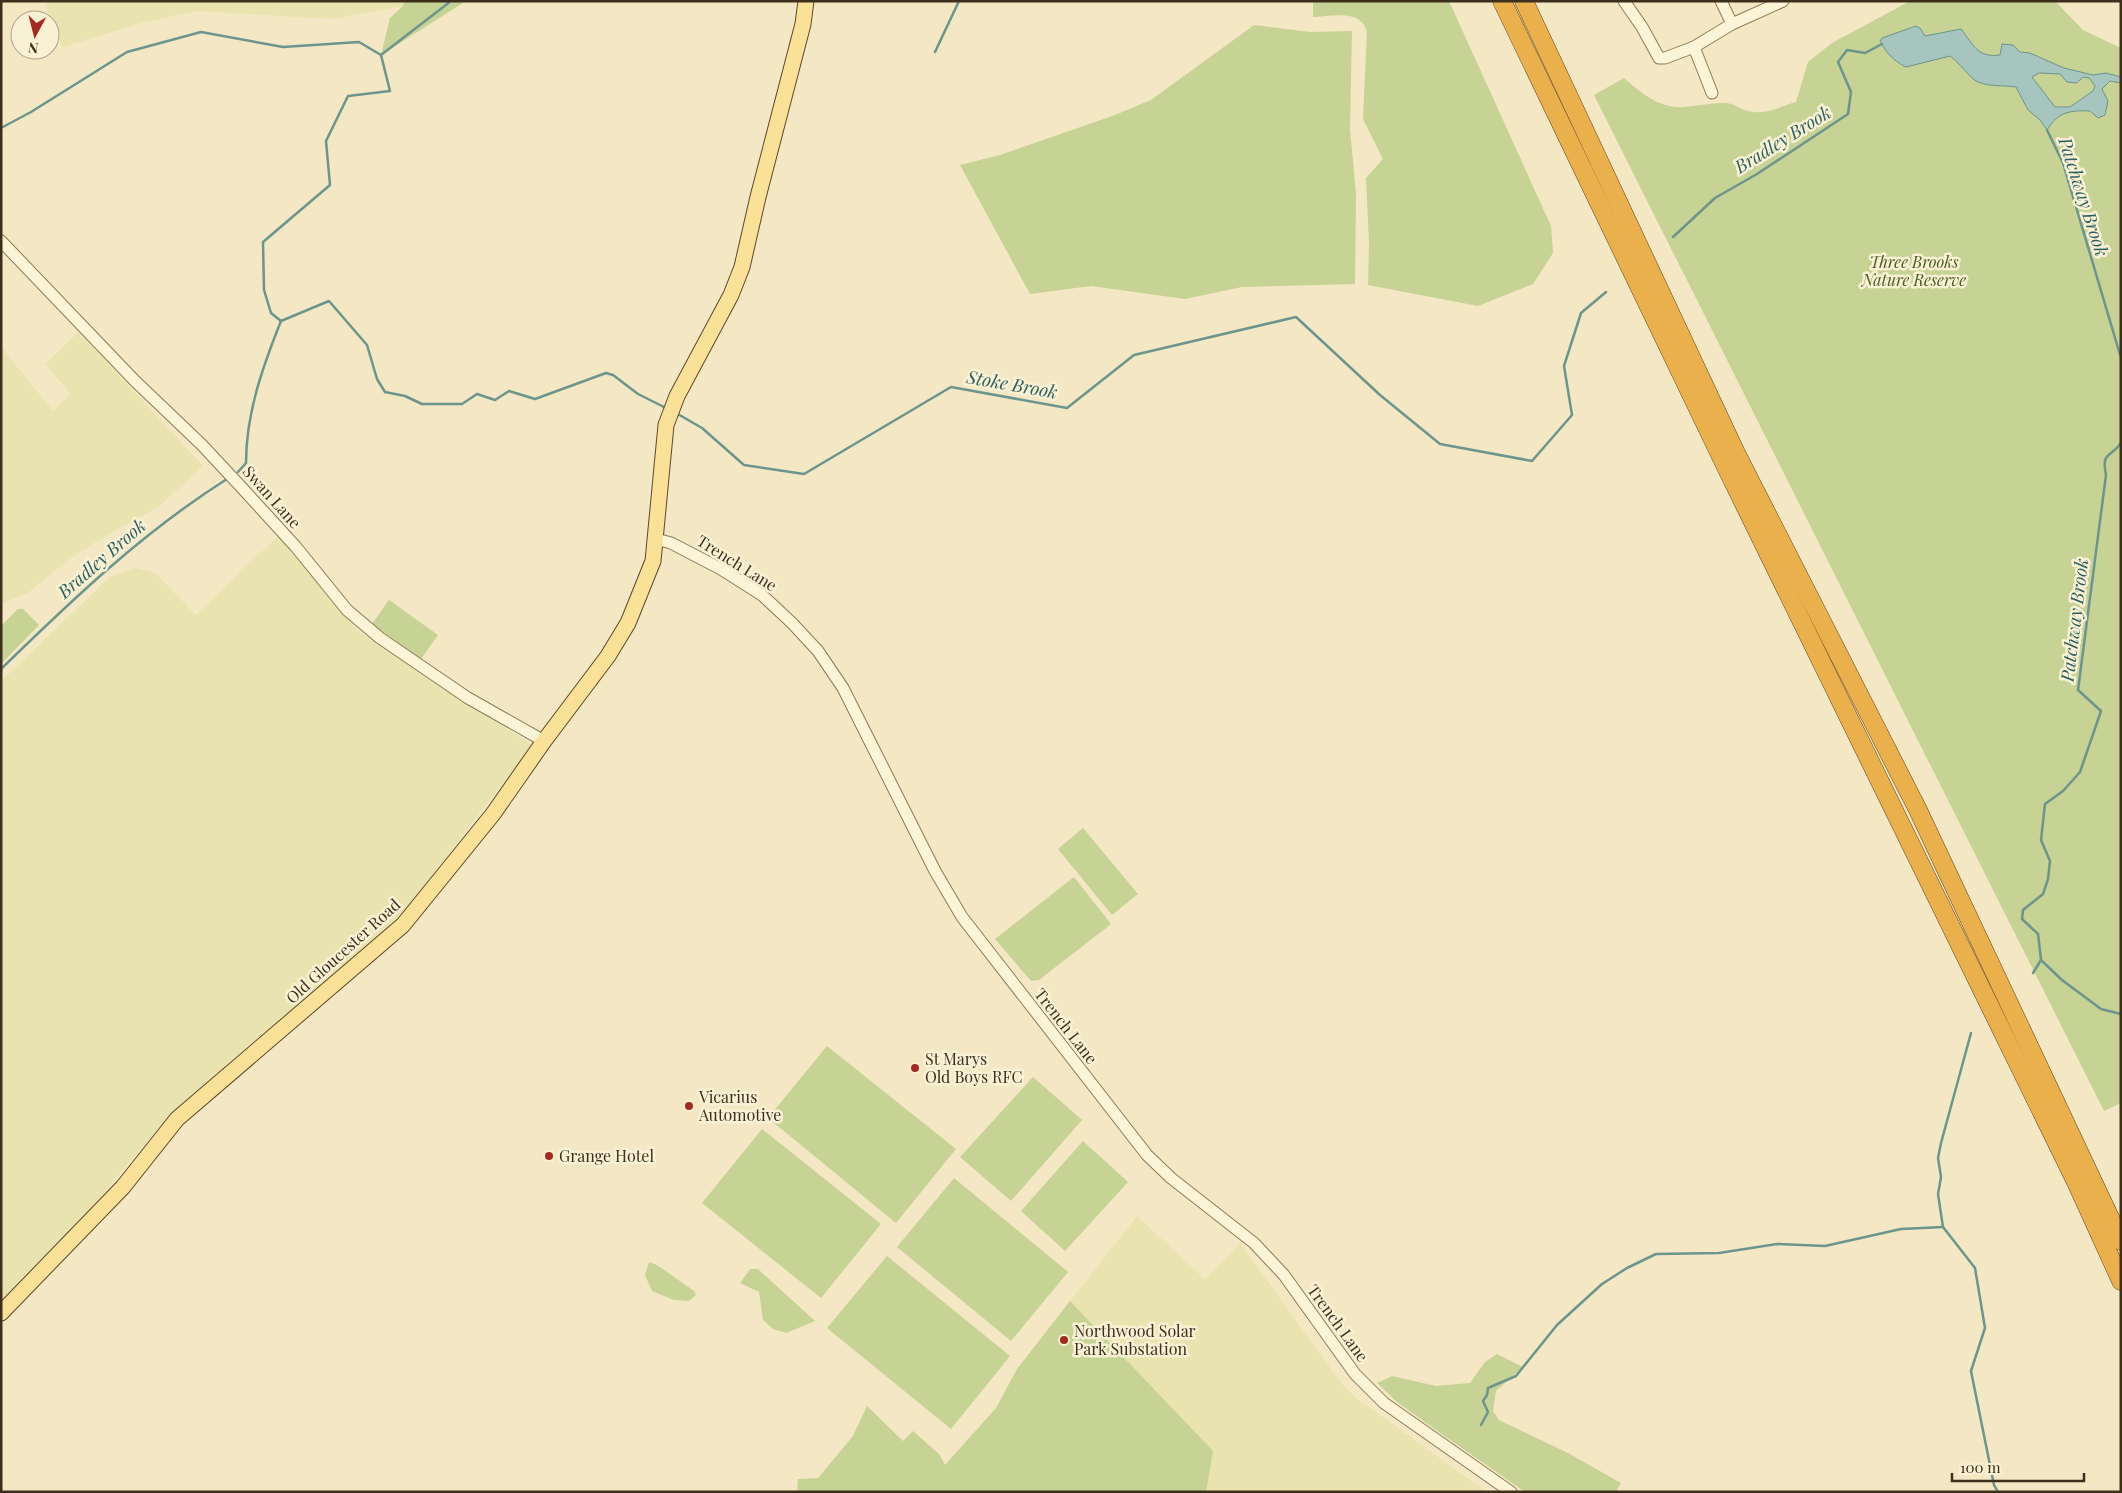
<svg xmlns="http://www.w3.org/2000/svg" width="2122" height="1493" viewBox="0 0 2122 1493" font-family="'Playfair Display',serif">
	<style>
		.farmland { fill: #e9e4af }
		.green { fill: #c7d295 }
		.water { fill: #a5c5be; stroke: #6b958d; fill-rule: evenodd }
		.lines { fill: none; stroke-linecap: round; stroke-linejoin: round }
		.stream { stroke: #6b958d; stroke-width: 2.5 }
		.minor-casing { stroke: #8f7957; stroke-width: 13 }
		.major-casing { stroke: #5d462c; stroke-width: 17 }
		.highway-casing { stroke: #5d462c; stroke-width: 19 }
		.minor { stroke: #fcf4d7; stroke-width: 11 }
		.major { stroke: #f9e297; stroke-width: 15 }
		.highway { stroke: #eab04b; stroke-width: 18 }
		.poi-dot { fill: #a52920; stroke: #f9f1d4; stroke-width: 2 }
		.labels { text-anchor: middle; stroke-width: 5; stroke-linejoin: round; paint-order: stroke }
		.park-label { font-size: 16px; font-style: italic; fill: #495c21; stroke: #f9f1d4 }
		.street-label { font-size: 16px; fill: #3e2f1d; stroke: #f9f1d4 }
		.poi-label { font-size: 16px; fill: #3e2f1d; stroke: #f9f1d4; text-anchor: start }
		.water-label { font-size: 18px; font-style: italic; fill: #2b5f5f; stroke: #f9f1d4 }
	</style>
	<rect width="100%" height="100%" fill="#f3e8c3"/>
	<!-- farmland -->
	<g class="farmland">
		<polygon points="45,1 404,1 403,6 332,19 196,11 145,22 63,47 50,20"/>
		<polygon points="79,332 203,466 158,507 97,541 68,560 29,592 1,604 1,347 53,411 71,394 45,364"/>
		<polygon points="279,535 357,630 532,745 396,922 283,1020 245,1048 168,1117 72,1230 1,1306 1,681 110,577 136,568 155,573 196,615"/>
		<polygon points="1137,1216 1205,1279 1240,1243 1342,1384 1355,1397 1487,1492 1206,1492 1212,1451 1070,1301"/>
	</g>
	<!-- green -->
	<g class="green">
		<polygon points="404,1 466,1 381,55 390,18 403,6"/>
		<path d="M1313 1H1449L1551 226 1553 253 1533 284 1478 306 1368 285 1369 243 1366 178 1383 159 1363 119 1367 31C1360 9 1332 16 1313 17Z"/>
		<path d="M1910 1H2055L2083 30 2121 48V1103L2104 1111 1594 95 1624 78C1641 93 1660 109 1684 107 1697 106 1710 103 1723 103 1735 103 1737 108 1748 111 1764 116 1781 106 1796 102L1808 62 1832 43Z"/>
		<polygon points="1254,25 1310,32 1352,31 1350,129 1356,194 1355,284 1242,287 1185,299 1091,286 1030,294 960,165 1000,155 1115,115 1151,100"/>
		<polygon points="389,600 438,635 421,659 372,624"/>
		<polygon points="18,609 23,609 39,625 2,663 1,626"/>
		<polygon points="1083,828 1138,894 1112,915 1058,849"/>
		<polygon points="1074,877 1111,924 1039,980 1031,981 995,939"/>
		<polygon points="827,1046 956,1149 896,1223 768,1118"/>
		<polygon points="1033,1077 1082,1120 1011,1201 960,1157"/>
		<polygon points="762,1129 881,1224 821,1298 702,1203"/>
		<polygon points="1083,1141 1128,1182 1065,1251 1021,1211"/>
		<polygon points="954,1178 1068,1272 1011,1341 897,1247"/>
		<polygon points="887,1256 1010,1356 951,1429 827,1328"/>
		<polygon points="649,1262 657,1265 694,1291 696,1295 689,1301 674,1300 652,1291 645,1275"/>
		<polygon points="750,1269 758,1269 815,1321 786,1333 773,1329 763,1320 759,1292 740,1283"/>
		<polygon points="1070,1301 1213,1451 1206,1492 797,1492 798,1479 818,1478 853,1436 867,1406 903,1441 913,1431 939,1454 945,1465 996,1408 1017,1369"/>
		<polygon points="1497,1354 1523,1367 1496,1391 1493,1411 1499,1420 1568,1453 1621,1483 1616,1492 1525,1492 1436,1430 1397,1402 1377,1383 1392,1376 1436,1386 1470,1383 1485,1362"/>
	</g>
	<!-- water -->
	<path class="water" d="M1916 26 1920 28 1925 36 1961 29C1974 45 1977 58 2000 55L2002 44 2013 45 2020 52 2030 53 2064 68 2093 75 2106 73 2121 77V83L2110 81 2102 89 2108 101 2105 115 2098 118 2090 111C2070 110 2058 112 2047 130L2040 120 2028 110 2016 87C2003 85 1987 87 1976 81 1968 76 1959 62 1950 56L1906 67C1894 61 1887 54 1880 41L1882 38ZM2039 73 2060 74 2067 82 2077 83 2083 77 2089 78 2095 86 2093 91 2070 107H2055L2032 77Z"/>
	<g class="lines">
		<!-- stream -->
		<g class="stream">
			<polyline points="935,52 959,1"/>
			<polyline points="1,128 31,112 127,52 201,32 283,47 359,42 381,55"/>
			<polyline points="2047,130 2063,163 2121,358"/>
			<polyline points="1673,237 1715,198 1757,174 1848,114 1851,92 1838,62 1847,50 1865,53 1882,44"/>
			<polyline points="281,321 329,301 367,345 377,379 385,392 405,396 422,404 462,404 477,394 495,400 509,391 535,399 606,373 613,375 638,394 666,408"/>
			<polyline points="281,321 271,313 264,290 263,242 330,185 326,141 348,96 390,91 381,55 451,1"/>
			<polyline points="676,413 702,428 744,465 804,474 951,387 1067,408 1134,355 1296,317 1380,395 1440,444 1532,461 1572,415 1564,366 1581,313 1606,292"/>
			<path d="M2121 443C2111 458 2101 451 2106 475L2078 690 2101 711 2080 772 2063 791 2045 804 2041 840 2050 861 2048 879 2043 894 2023 910 2022 919 2038 934 2041 960 2062 980 2101 1009 2121 1014"/>
			<path d="M238 472 246 463C246 413 263 366 281 321"/>
			<path d="M1 669C72 600 143 532 227 479"/>
			<polyline points="2033,973 2041,960"/>
			<polyline points="1971,1033 1941,1143 1938,1158 1941,1177 1938,1194 1943,1227 1975,1268 1985,1328 1971,1371 1994,1485 1998,1492"/>
			<polyline points="1481,1425 1488,1412 1483,1401 1487,1395 1488,1388 1516,1376 1557,1325 1602,1284 1627,1268 1656,1254 1719,1253 1777,1244 1825,1246 1901,1229 1943,1227"/>
		</g>
		<defs>
			<g id="minor">
				<polyline points="1624,1 1642,27 1659,58 1665,58 1694,47 1732,24 1783,1"/>
				<polyline points="1721,1 1732,24"/>
				<polyline points="1694,47 1712,93"/>
				<polyline points="1,241 135,381 202,445 243,489 296,547 347,610 380,638 468,698 544,741"/>
				<polyline points="656,539 671,543 721,569 762,595 792,623 818,651 843,688 935,871 962,917 1147,1155 1171,1178 1254,1243 1284,1275 1355,1374 1384,1403 1511,1492"/>
			</g>
			<polyline id="major" points="1,1313 123,1187 177,1119 403,925 493,814 544,741 608,656 628,623 653,561 666,425 677,396 731,295 742,267 758,197 803,24 806,1"/>
			<g id="highway">
				<polyline points="1502,1 1725,465 2076,1182 2121,1281"/>
				<polyline points="1524,1 1736,453 1918,810 2121,1241"/>
			</g>
		</defs>
		<!-- minor casing -->
		<use href="#minor" class="minor-casing"/>
		<!-- major casing -->
		<use href="#major" class="major-casing"/>
		<!-- highway casing -->
		<use href="#highway" class="highway-casing"/>
		<!-- minor -->
		<use href="#minor" class="minor"/>
		<!-- major -->
		<use href="#major" class="major"/>
		<!-- highway -->
		<use href="#highway" class="highway"/>
	</g>
	<!-- markers -->
	<g class="poi-dot">
		<circle cx="915" cy="1068" r="5"/>
		<circle cx="689" cy="1106" r="5"/>
		<circle cx="549" cy="1156" r="5"/>
		<circle cx="1064" cy="1340" r="5"/>
	</g>
	<g class="labels">
		<!-- park labels -->
		<g class="park-label">
			<text x="1914" y="268">Three Brooks<tspan x="1914" dy="18">Nature Reserve</tspan></text>
		</g>
		<!-- street labels -->
		<g class="street-label">
			<text transform="translate(272 497) rotate(48)" y="6">Swan Lane</text>
			<text transform="translate(737 563) rotate(32)" y="6">Trench Lane</text>
			<text transform="translate(343 951) rotate(-42)" y="6">Old Gloucester Road</text>
			<text transform="translate(1066 1026) rotate(52)" y="6">Trench Lane</text>
			<text transform="translate(1338 1323) rotate(54)" y="6">Trench Lane</text>
		</g>
		<!-- poi labels -->
		<g class="poi-label">
			<text x="925" y="1065">St Marys<tspan x="925" dy="18">Old Boys RFC</tspan></text>
			<text x="699" y="1103">Vicarius<tspan x="699" dy="18">Automotive</tspan></text>
			<text x="559" y="1162">Grange Hotel</text>
			<text x="1074" y="1337">Northwood Solar<tspan x="1074" dy="18">Park Substation</tspan></text>
		</g>
		<!-- water labels -->
		<g class="water-label">
			<text transform="translate(1783 140) rotate(-32)" y="6">Bradley Brook</text>
			<text transform="translate(2083 197) rotate(72)" y="6">Patchway Brook</text>
			<text transform="translate(1012 385) rotate(10)" y="6">Stoke Brook</text>
			<text transform="translate(102 559) rotate(-41)" y="6">Bradley Brook</text>
			<text transform="translate(2075 620) rotate(-83)" y="6">Patchway Brook</text>
		</g>
	</g>
	<!-- border -->
	<rect width="2122" height="1493" fill="none" stroke="#3e2f1d" stroke-width="5"/>
	<!-- north arrow -->
	<g transform="translate(35 35) rotate(187)"><circle r="24" fill="#f9f1d4" stroke="#aea38b"/>
	<path d="M0-4L9 19L0 12L-9 19Z" fill="#a52920"/>
	<text y="-8" font-size="14" font-weight="bold" text-anchor="middle" fill="#3e2f1d">N</text>
	</g>
	<!-- scale -->
	<path d="M1952 1473v8h132v-8" fill="none" stroke="#3e2f1d" stroke-width="2.5"/>
	<text x="1960" y="1473" font-size="15" fill="#3e2f1d" stroke="#f9f1d4" stroke-width="4" paint-order="stroke">100 m</text>
</svg>
